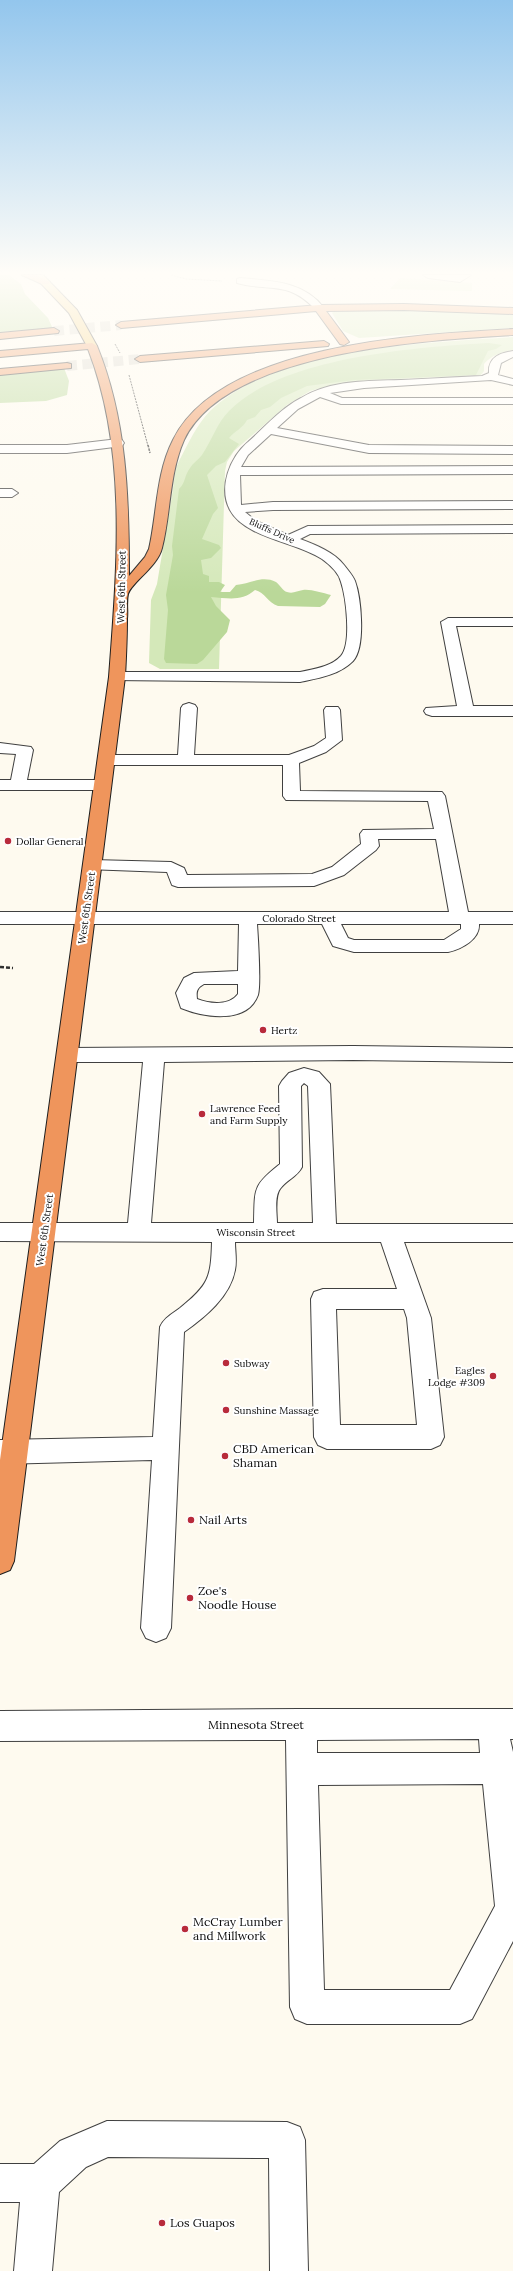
<svg xmlns="http://www.w3.org/2000/svg" width="513" height="2271" viewBox="0 0 513 2271" font-family="Lora,serif">
	<style>
		.green { fill: #d4e8b9 }
		.forest { fill: #bad899 }
		.lines { fill: none; stroke-linecap: round; stroke-linejoin: round }
		.highway-tunnel { stroke: #dad6cd; stroke-width: 10; stroke-dasharray: 10 5.5; stroke-linecap: butt }
		.minor-casing { stroke: #404040; stroke-width: 2 }
		.major-casing { stroke: #1e1e1e; stroke-width: 2 }
		.highway-casing { stroke: #1e1e1e; stroke-width: 2 }
		.path-far2 { stroke: #2f2f2f; stroke-width: 1; stroke-dasharray: 2 1; stroke-linecap: butt }
		.path-far1 { stroke: #2f2f2f; stroke-width: 1.5; stroke-dasharray: 2.5 1; stroke-linecap: butt }
		.path { stroke: #2f2f2f; stroke-width: 2.5; stroke-dasharray: 4 2; stroke-linecap: butt }
		.minor { fill: #fff; fill-rule: evenodd }
		.major { fill: #f3c96a; fill-rule: evenodd }
		.highway { fill: #ef955c; fill-rule: evenodd }
		.poi-dot { fill: #b82a3b; stroke: #fff; stroke-width: 1.5 }
		.labels { text-anchor: middle; stroke-width: 4; stroke-linejoin: round; paint-order: stroke }
		.far-street-label { font-size: 9px; fill: #0d0d0d; stroke: #fff }
		.street-label { font-size: 10px; fill: #0d0d0d; stroke: #fff }
		.poi-label { font-size: 10px; fill: #0d0d0d; stroke: #fff; text-anchor: start }
		.near-poi-label { font-size: 12px; fill: #0d0d0d; stroke: #fff; text-anchor: start }
		.near-street-label { font-size: 12px; fill: #0d0d0d; stroke: #fff }
	</style>
	<rect width="100%" height="100%" fill="#fefaef"/>
	<!-- green -->
	<g class="green">
		<polygon points="400,278 472,283 472,291 390,289"/>
		<polygon points="375,310 513,314 513,328 359,338 343,331 332,313 334,311"/>
		<path d="M513 337V350C502 352 492 355 484 364V371L481 375 362 381 332 385 310 391 287 405 234 451 227 462 225 471 219 669H160L149 663 151 600 157 584C162 554 167 525 172 495 174 484 174 469 180 459 188 444 197 424 210 411 276 347 426 343 513 337Z"/>
	</g>
	<!-- forest -->
	<g class="forest">
		<polygon points="0,275 9,275 21,284 25,294 48,318 53,329 0,332"/>
		<path d="M489 343 502 345 496 349 488 351 476 375 354 380 307 386 281 398 270 407 261 410 255 417 247 420C243 428 235 431 229 438L239 444 225 462 216 466 207 475 218 508 213 514 202 539 219 545 221 548 211 558 201 560 203 574 209 576V582H219L225 585 220 592H230L236 585C249 584 262 575 276 582 280 585 283 591 287 592 293 594 297 591 303 590 311 589 322 593 331 595L325 604 320 607 278 606C268 603 265 592 255 590 241 602 228 598 211 597L216 606 230 620 227 632 203 660 197 664 166 663 164 659 168 610 166 595 173 555 172 546 179 489C186 482 184 476 190 468 193 463 198 460 202 455 212 440 217 423 229 411 281 357 418 347 489 343Z"/>
		<polygon points="64,368 69,381 67,395 46,401 0,403 0,375"/>
	</g>
	<g class="lines">
		<!-- highway-tunnel -->
		<g class="highway-tunnel">
			<polyline points="54,331 121,325"/>
			<polyline points="67,366 140,359"/>
		</g>
		<defs>
			<g id="minor">
				<polygon points="423,275 471,275 460,282 428,278"/>
				<path d="M240 278C271 281 304 281 324 308L322 310H316C288 280 271 292 237 283V279Z"/>
				<path d="M513 351V357L501 363 498 375 513 379V385L491 380 364 388 330 393 342 398H513V404H341L320 397 298 409 277 428 369 445 513 446V454L369 453 271 434 248 455 241 467 513 466V474L240 475 241 505 273 502 513 501V509L273 510 245 512 256 521 288 535 308 526 513 525V533L310 534 300 539C316 545 334 552 344 565 348 570 353 576 355 581 361 597 366 647 353 661 339 675 319 678 300 682L112 680 109 677 112 674 117 672H300C314 669 331 667 341 656 352 643 346 597 341 582 339 573 329 564 322 559 297 542 245 538 230 510 218 488 230 457 248 442 265 427 280 409 301 398 331 380 366 381 401 380 428 379 455 377 482 376L489 373C488 357 500 353 513 351Z"/>
				<polygon points="118,439 122,440 124,443 122,446 67,453 0,453 0,445 67,445"/>
				<polygon points="0,489 12,489 18,493 12,497 0,497"/>
				<polygon points="448,618 513,618 513,626 456,626 473,706 513,706 513,716 432,716 426,714 424,711 426,708 457,706 441,622"/>
				<path d="M189 703 195 705 197 708 194 755H289L314 746 326 738 324 710 326 707H338L340 710 342 740 326 752 299 763 300 791 442 792 445 796 468 912H513V924H479C480 939 462 949 448 952H354L333 946 322 924H257C258 937 261 985 258 995 247 1025 203 1017 181 1008L176 993 184 978 194 973 238 971 239 924H0V912H449L436 839H378L379 846 376 850 344 875 314 886 178 887 172 885 167 872 86 869 83 865 86 861 92 860 171 862 184 868 187 875 312 874 332 867 361 844 360 834 363 830 434 829 428 801 286 800 283 796V765H106L100 763 98 760 100 757 106 755H178L181 708 183 705ZM341 924H461V929L444 940H354L348 938ZM204 984H238V994C229 1006 210 1004 197 999 196 991 197 988 204 984Z"/>
				<polygon points="0,743 31,747 33,750 27,780 103,780 109,781 111,785 109,789 103,790 0,790 0,780 11,780 16,754 0,753"/>
				<path d="M353 1046 513 1048V1062L353 1060 164 1062 151 1223H254C255 1189 252 1186 280 1164L279 1086 282 1081 289 1073 304 1068 319 1072 330 1084 336 1224H513V1242H404L431 1318 444 1437 440 1445 431 1449H327L318 1445 314 1437 311 1299 314 1292 323 1289H397L381 1242H235C235 1251 237 1261 235 1270 230 1297 205 1317 184 1332L171 1628 166 1638 156 1642 146 1638 141 1628 152 1460 0 1464V1440L153 1437 160 1327C164 1318 172 1314 180 1308 209 1285 211 1277 212 1242L0 1241V1223H128L143 1062H67L60 1060 57 1055 60 1050 67 1048ZM304 1083 308 1086 313 1223H277C277 1214 274 1197 280 1189 286 1180 297 1177 302 1167L301 1086ZM336 1309H404L407 1318 417 1425H340Z"/>
				<path d="M301 1709H513V1739H510L513 1752V1941L472 2019 460 2024H307L295 2019 290 2007 286 1740 0 1741V1711ZM479 1739 480 1753H317V1740ZM483 1784 495 1906 450 1990H324L318 1785Z"/>
				<polygon points="107,2121 287,2122 300,2127 305,2140 308,2271 270,2271 269,2158 108,2157 86,2167 59,2192 52,2271 14,2271 20,2202 0,2202 0,2164 34,2164 60,2141"/>
			</g>
			<polygon id="major" points="33,275 43,275 77,310 97,346 96,348 88,348 69,313"/>
			<g id="highway">
				<polygon points="22,275 35,275 50,282 48,284 42,284"/>
				<polygon points="404,304 513,308 513,314 404,310 326,311 349,342 344,345 340,344 316,311 121,328 116,325 121,322 319,305"/>
				<polygon points="54,328 59,331 58,333 0,339 0,333"/>
				<path d="M513 329V335C427 340 226 351 184 440 169 474 171 513 162 548 158 566 131 583 128 594 126 602 128 611 127 619 127 638 126 658 125 677L14 1561 10 1570 0 1574V1460L109 677C117 569 128 452 88 349L0 357V351L92 343 97 346C127 420 129 497 129 576L145 557 149 549C157 514 156 473 173 440 220 344 420 334 513 329Z"/>
				<polygon points="324,341 329,344 328,346 140,362 135,359 140,356"/>
				<polygon points="67,363 71,364 71,368 0,375 0,369"/>
			</g>
		</defs>
		<!-- minor casing -->
		<use href="#minor" class="minor-casing"/>
		<!-- major casing -->
		<use href="#major" class="major-casing"/>
		<!-- highway casing -->
		<use href="#highway" class="highway-casing"/>
		<!-- path-far2 -->
		<g class="path-far2">
			<polyline points="171,275 186,279 222,281"/>
			<polyline points="115,344 120,353"/>
			<polyline points="129,375 148,446"/>
		</g>
		<!-- path-far1 -->
		<polyline class="path-far1" points="148,445 150,453"/>
		<!-- path -->
		<polyline class="path" points="0,967 13,968"/>
		<!-- minor -->
		<use href="#minor" class="minor"/>
		<!-- major -->
		<use href="#major" class="major"/>
		<!-- highway -->
		<use href="#highway" class="highway"/>
	</g>
	<!-- sky -->
	<linearGradient id="sky" x2="0" y2="1"><stop stop-color="#93c6ed"/><stop offset="0.46" stop-color="#fffdf8"/><stop offset="1" stop-color="#fffdf8" stop-opacity="0"/></linearGradient>
	<rect width="513" height="593" fill="url(#sky)"/>
	<!-- markers -->
	<g class="poi-dot">
		<circle cx="8" cy="841" r="4"/>
		<circle cx="263" cy="1030" r="4"/>
		<circle cx="202" cy="1114" r="4"/>
		<circle cx="226" cy="1363" r="4"/>
		<circle cx="493" cy="1376" r="4"/>
		<circle cx="226" cy="1410" r="4"/>
		<circle cx="225" cy="1456" r="4"/>
		<circle cx="191" cy="1520" r="4"/>
		<circle cx="190" cy="1598" r="4"/>
		<circle cx="185" cy="1929" r="4"/>
		<circle cx="162" cy="2223" r="4"/>
	</g>
	<g class="labels">
		<!-- far-street labels -->
		<g class="far-street-label">
			<text transform="translate(272 531) rotate(24)" y="3">Bluffs Drive</text>
		</g>
		<!-- street labels -->
		<g class="street-label">
			<text transform="translate(121 587) rotate(-89)" y="4">West 6th Street</text>
			<text transform="translate(86 908) rotate(-82)" y="4">West 6th Street</text>
			<text x="299" y="922">Colorado Street</text>
			<text transform="translate(44 1230) rotate(-82)" y="4">West 6th Street</text>
			<text x="256" y="1236">Wisconsin Street</text>
		</g>
		<!-- poi labels -->
		<g class="poi-label">
			<text x="16" y="845">Dollar General</text>
			<text x="271" y="1034">Hertz</text>
			<text x="210" y="1112">Lawrence Feed<tspan x="210" dy="12">and Farm Supply</tspan></text>
			<text x="234" y="1367">Subway</text>
			<text x="485" y="1374" text-anchor="end">Eagles<tspan x="485" dy="12">Lodge #309</tspan></text>
			<text x="234" y="1414">Sunshine Massage</text>
		</g>
		<!-- near-poi labels -->
		<g class="near-poi-label">
			<text x="233" y="1453">CBD American<tspan x="233" dy="14">Shaman</tspan></text>
			<text x="199" y="1524">Nail Arts</text>
			<text x="198" y="1595">Zoe's<tspan x="198" dy="14">Noodle House</tspan></text>
			<text x="193" y="1926">McCray Lumber<tspan x="193" dy="14">and Millwork</tspan></text>
			<text x="170" y="2227">Los Guapos</text>
		</g>
		<!-- near-street labels -->
		<g class="near-street-label">
			<text x="256" y="1729">Minnesota Street</text>
		</g>
	</g>
</svg>
